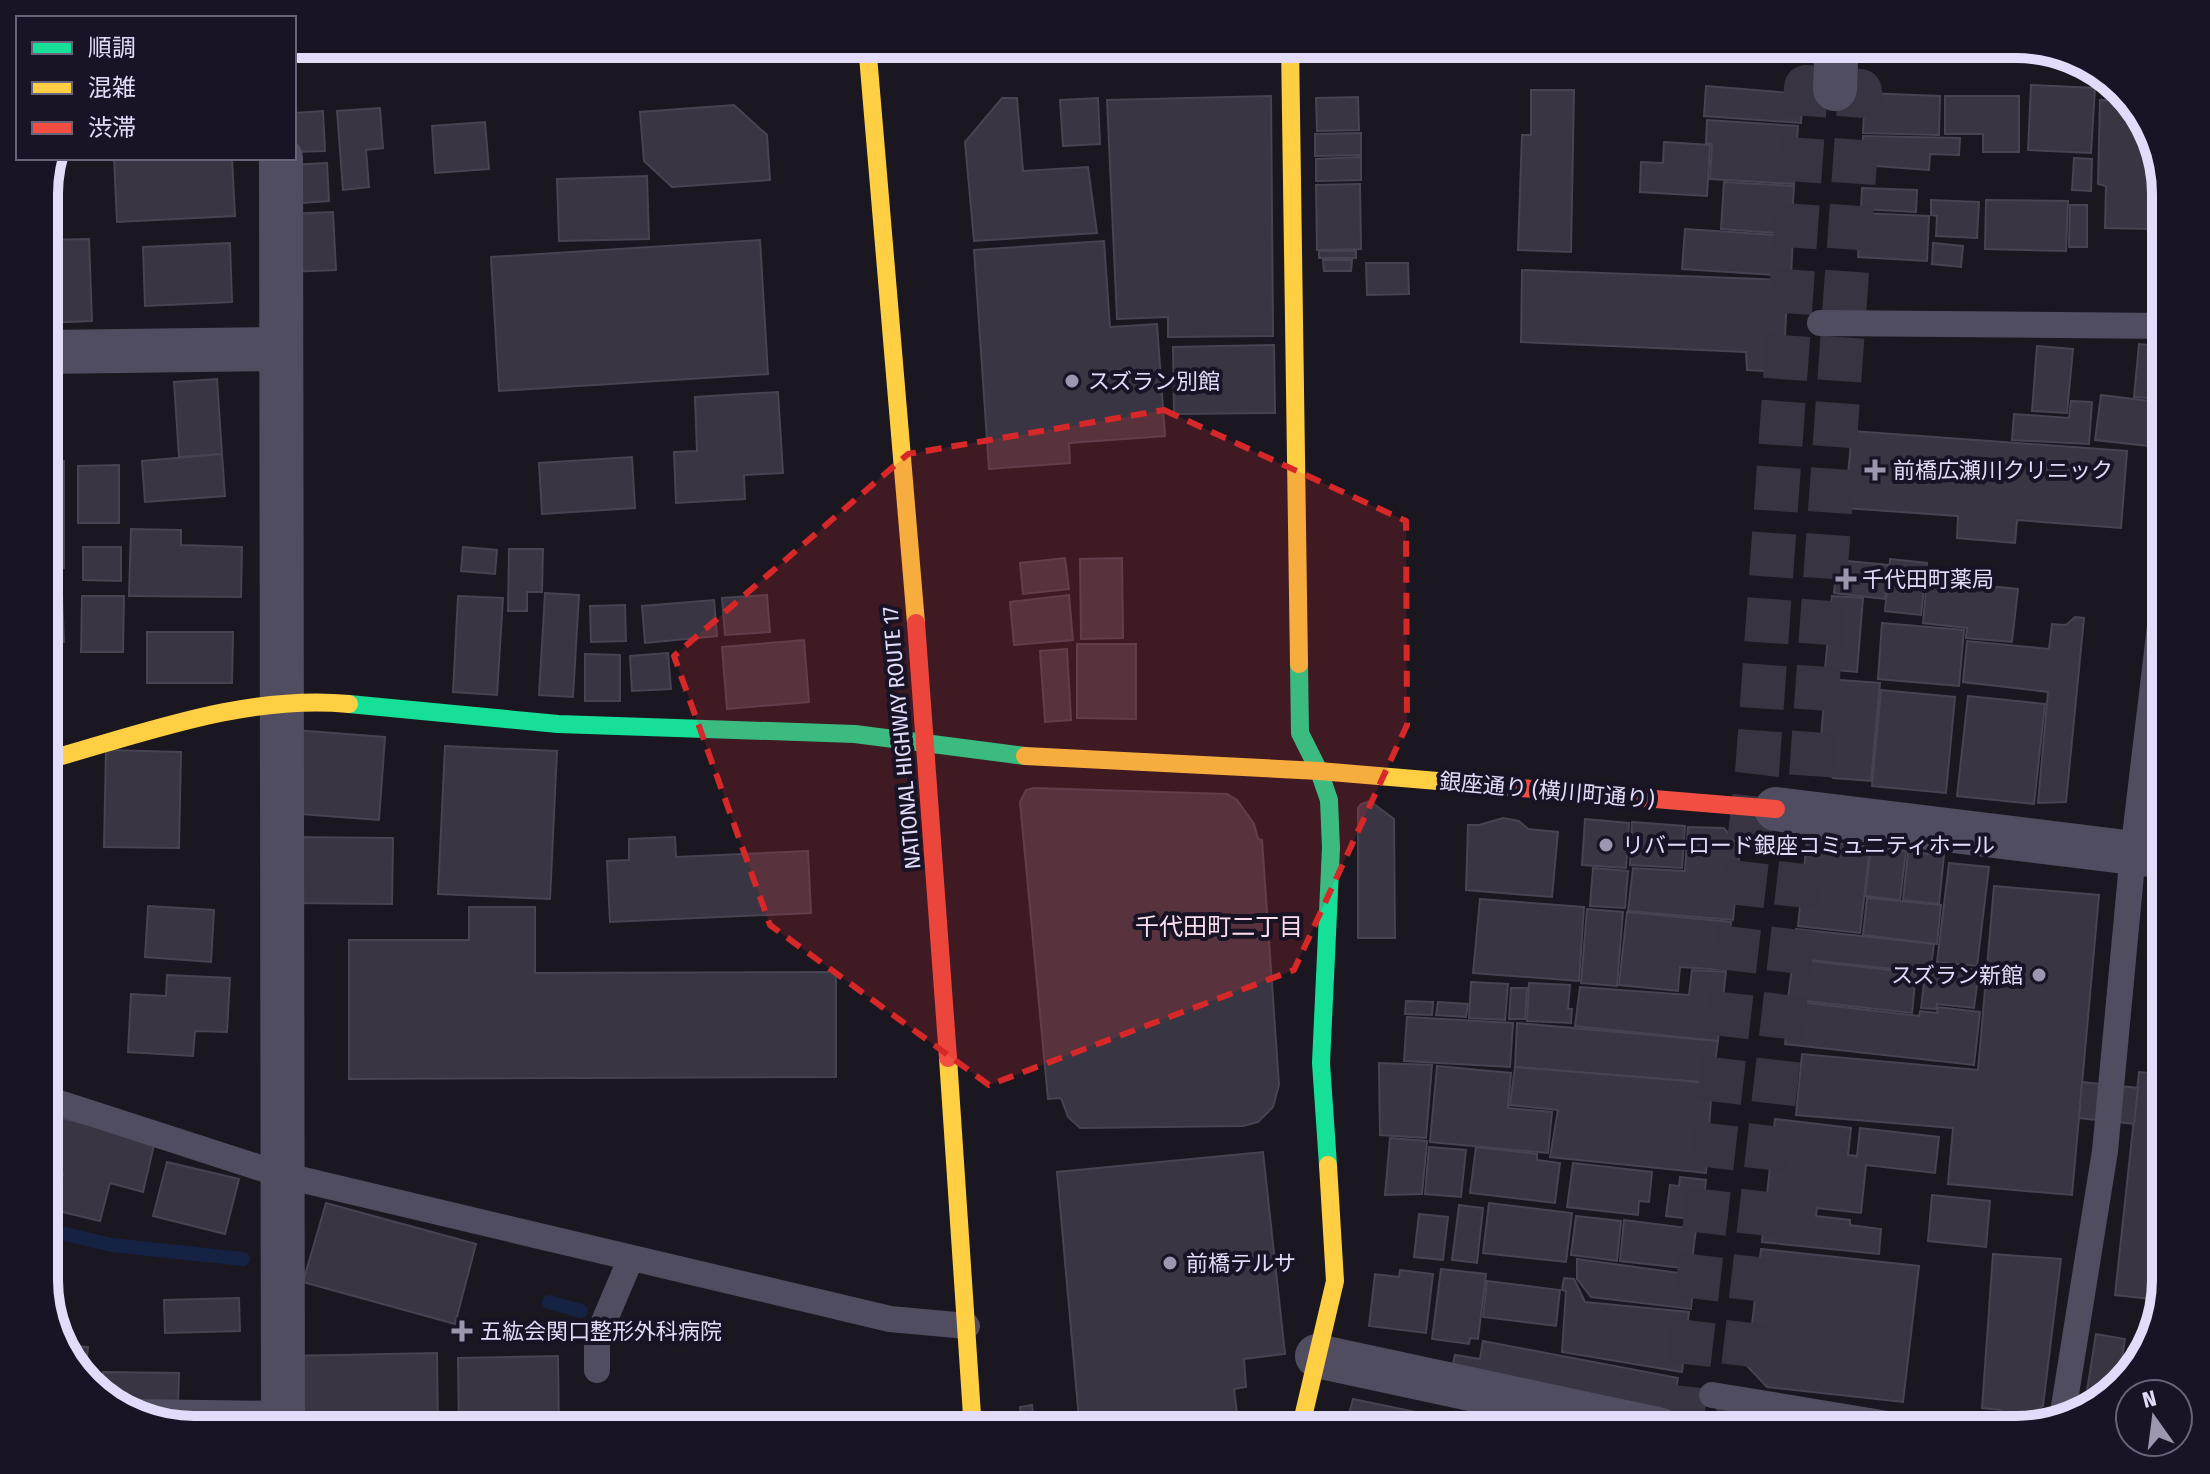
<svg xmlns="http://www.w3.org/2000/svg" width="2210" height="1474" viewBox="0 0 2210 1474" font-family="'Fira Sans Condensed','Noto Sans JP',sans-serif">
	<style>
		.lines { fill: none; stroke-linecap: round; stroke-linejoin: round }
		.stream { stroke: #152243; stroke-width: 14 }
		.building { fill: #393542; stroke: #474353; stroke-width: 2 }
		.street-tunnel { stroke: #383442; stroke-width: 44; stroke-dasharray: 44 22; stroke-linecap: butt }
		.lane { stroke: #504d60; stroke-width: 26 }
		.street { stroke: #504d60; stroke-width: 44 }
		.fast { stroke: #16e098; stroke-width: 18 }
		.slow { stroke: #ffcf43; stroke-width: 18 }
		.jam { stroke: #f24e42; stroke-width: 18 }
		.marked { fill: #d62828; fill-opacity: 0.2; stroke: #d62828; stroke-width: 6; stroke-dasharray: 16 10; stroke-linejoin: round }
		.poi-dot { fill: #9c96ae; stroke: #181325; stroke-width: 3 }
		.labels { text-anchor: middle; stroke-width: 8; stroke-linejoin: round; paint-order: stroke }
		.poi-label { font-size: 22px; fill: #e2dbfa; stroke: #181325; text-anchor: start }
		.street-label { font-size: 22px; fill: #e2dbfa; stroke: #181325 }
		.neighbourhood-label { font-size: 24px; fill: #fadded; stroke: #181325 }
		.rim { fill: none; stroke: #e2dbfa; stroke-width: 10 }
	</style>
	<rect width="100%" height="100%" fill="#1a1721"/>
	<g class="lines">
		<!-- stream -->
		<g class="stream">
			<polyline points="44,1229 112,1245 243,1259"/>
			<polyline points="549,1302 581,1311"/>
		</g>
	</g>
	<!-- building -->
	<g class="building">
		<polygon points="2031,85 2095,88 2091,153 2028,150"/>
		<polygon points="1706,86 1803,94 1801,123 1704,116"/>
		<polygon points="1531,90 1574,90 1571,252 1518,250 1522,135 1531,135"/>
		<polygon points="1865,93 1940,96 1939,135 1863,133"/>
		<polygon points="1271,96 1273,336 1168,337 1168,317 1117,319 1107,100"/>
		<polygon points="1945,96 2019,96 2019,152 1983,152 1983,134 1945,134"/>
		<polygon points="1358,97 1359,130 1317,131 1316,98"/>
		<polygon points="1002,98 1017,98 1023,171 1088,167 1097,233 974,241 965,142"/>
		<polygon points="1098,98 1100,144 1063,146 1060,100"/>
		<polygon points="2100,100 2129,101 2146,119 2154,148 2152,229 2105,228 2106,186 2098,184"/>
		<polygon points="734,105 767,135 770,180 672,187 644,161 640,112"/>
		<polygon points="380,108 383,148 366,150 369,187 343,190 337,111"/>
		<polygon points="323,111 325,151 294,152 294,113"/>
		<polygon points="1707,120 1798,126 1794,184 1710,179 1712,144 1706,143"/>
		<polygon points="485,122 489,169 435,173 432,126"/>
		<polygon points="1361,133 1361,155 1315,156 1315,134"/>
		<polygon points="1863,136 1960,138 1959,155 1930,154 1929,170 1862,165"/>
		<polygon points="1664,142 1710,145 1707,196 1640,192 1641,162 1663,163"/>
		<polygon points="1361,157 1361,180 1316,181 1316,159"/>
		<polygon points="114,158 232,158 235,216 117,222"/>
		<polygon points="2074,158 2092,159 2091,191 2072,190"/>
		<polygon points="327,163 329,201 289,204 287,165"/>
		<polygon points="647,176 649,239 559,241 557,179"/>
		<polygon points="1724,182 1794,186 1791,234 1721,229"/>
		<polygon points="1360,184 1361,249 1317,250 1316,185"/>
		<polygon points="1862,188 1917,190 1916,212 1861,209"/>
		<polygon points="1931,200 1979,202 1977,238 1936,236 1937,216 1931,215"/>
		<polygon points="1986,200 2068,201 2066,251 1985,249"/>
		<polygon points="2070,205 2087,205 2087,247 2069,247"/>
		<polygon points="333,212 336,270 288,272 286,214"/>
		<polygon points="1860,213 1929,216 1927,261 1858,257"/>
		<polygon points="1685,229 1793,236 1791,276 1682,269"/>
		<polygon points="89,239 92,321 44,323 44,240"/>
		<polygon points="760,240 768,374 499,391 491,257"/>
		<polygon points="1104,241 1110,327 1157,324 1165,436 1069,443 1070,463 989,469 974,250"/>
		<polygon points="230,243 232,302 145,306 143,247"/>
		<polygon points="1933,243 1963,246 1961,267 1932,264"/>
		<rect x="1319" y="251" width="37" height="7"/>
		<polygon points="1323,260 1352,260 1351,271 1324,271"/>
		<polygon points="1366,263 1408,263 1409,294 1367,295"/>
		<polygon points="1522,270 1788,280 1783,372 1747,370 1746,352 1521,342"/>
		<polygon points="2139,344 2166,347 2166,399 2134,397"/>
		<polygon points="1274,345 1275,413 1174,414 1173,347"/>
		<polygon points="2037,346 2073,349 2067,413 2032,411"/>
		<polygon points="217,379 222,454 179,457 174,382"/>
		<polygon points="778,392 783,473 744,475 745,499 676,503 674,452 697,451 695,397"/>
		<polygon points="2101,395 2166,403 2166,448 2095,440"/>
		<polygon points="2071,401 2092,402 2089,444 2012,440 2014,414 2069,418"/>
		<polygon points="1852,431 2127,451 2121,528 2017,520 2015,543 1957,538 1958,516 1845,508"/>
		<polygon points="222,454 225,496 145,502 142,461"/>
		<polygon points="632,457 635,508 542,514 539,463"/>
		<rect x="44" y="461" width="20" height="107"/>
		<polygon points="119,465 119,523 78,523 78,466"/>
		<polygon points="131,529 181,530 181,545 242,547 241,597 129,596"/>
		<polygon points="83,547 121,547 121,581 83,580"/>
		<polygon points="463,547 497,550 495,574 461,571"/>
		<polygon points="509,549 543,549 542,592 527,592 527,611 508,611"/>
		<polygon points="1065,558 1069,589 1023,594 1020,563"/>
		<polygon points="1122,558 1123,638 1081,639 1080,559"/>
		<polygon points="1890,559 1927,563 1921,615 1885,611"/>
		<polygon points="1837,560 1888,565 1885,599 1834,593"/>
		<polygon points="1927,580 2018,589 2012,642 1966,638 1967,628 1923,623"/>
		<polygon points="545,593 579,595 573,697 539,695"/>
		<polygon points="62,594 64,642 44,643 44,595"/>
		<polygon points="767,595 770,632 725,635 722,598"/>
		<polygon points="1069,595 1073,640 1014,645 1010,602"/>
		<polygon points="82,596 124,596 123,652 81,652"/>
		<polygon points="458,596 503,598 497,695 453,692"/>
		<polygon points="1832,596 1863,598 1857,672 1825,669"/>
		<polygon points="714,600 717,636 645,643 642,606"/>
		<polygon points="625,605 626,641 591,642 590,606"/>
		<polygon points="2075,617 2084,618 2066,802 2038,803 2048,692 1963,682 1967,641 2049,649 2052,624 2066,625"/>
		<polygon points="1882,623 1964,630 1959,686 1878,679"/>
		<polygon points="147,632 233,632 232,683 147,683"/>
		<polygon points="804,640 809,702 727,709 722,647"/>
		<polygon points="1077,644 1136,644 1136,719 1077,718"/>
		<polygon points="1067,649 1071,720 1045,722 1040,651"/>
		<polygon points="668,653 671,689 632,691 630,656"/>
		<polygon points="585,654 620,655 620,701 585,701"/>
		<polygon points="1826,679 1880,683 1871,781 1833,778 1819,760"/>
		<polygon points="1881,690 1955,697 1946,793 1872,786"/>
		<polygon points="1968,696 2045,704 2034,804 1957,796"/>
		<polygon points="2166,729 2166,807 2157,806"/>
		<polygon points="294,730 385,737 379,820 288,813"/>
		<polygon points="445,746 557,751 550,899 438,894"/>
		<polygon points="106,750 181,752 179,848 104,847"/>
		<polygon points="1034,788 1227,794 1237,800 1254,824 1258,839 1262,840 1279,1085 1273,1107 1258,1122 1243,1126 1080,1128 1068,1117 1061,1098 1048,1099 1020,802 1026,790"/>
		<polygon points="1370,801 1394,819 1395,938 1358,938 1358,808 1361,804"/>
		<polygon points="1503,818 1519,821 1528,829 1558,832 1552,897 1466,890 1468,825 1479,825"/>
		<polygon points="1585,819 1629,823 1626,868 1582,865"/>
		<polygon points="1632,822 1685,826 1682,868 1630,865"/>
		<polygon points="1688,827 1724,828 1740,848 1733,920 1628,911 1633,868 1685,871"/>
		<polygon points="293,837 393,838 392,904 292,903"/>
		<polygon points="675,837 676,857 808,851 811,913 610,922 607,861 629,860 629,839"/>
		<polygon points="1807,840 1870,847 1860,933 1798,926"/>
		<polygon points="1871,847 1906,851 1900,900 1865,896"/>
		<polygon points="1908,852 1944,855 1939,904 1903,900"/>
		<polygon points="1949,863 1989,867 1977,966 1937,962"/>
		<polygon points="1593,868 1628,871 1625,908 1590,906"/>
		<polygon points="1994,886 2099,895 2072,1195 1948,1184 1953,1128 1796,1115 1802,1054 1978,1070"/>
		<polygon points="1867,898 1941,905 1937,944 1863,935"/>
		<polygon points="1480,899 1584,907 1579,981 1473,973"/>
		<polygon points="148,906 214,910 211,962 145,957"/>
		<polygon points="469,907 535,907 535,973 836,972 836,1077 349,1079 349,940 469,940"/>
		<polygon points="1587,909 1623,912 1617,986 1581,983"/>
		<polygon points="1627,912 1731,922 1726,970 1680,967 1678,991 1619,985"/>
		<polygon points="1796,929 1934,944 1930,973 1793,958"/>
		<polygon points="1793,959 1916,973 1912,1013 1788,999"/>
		<polygon points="1939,966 1979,970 1974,1008 1937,1004 1936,1009 1921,1008 1925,974 1938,975"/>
		<polygon points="1692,970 1726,972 1718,1041 1575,1026 1580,987 1689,995"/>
		<polygon points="167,975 230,978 227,1032 195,1031 193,1056 128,1052 131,994 166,996"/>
		<polygon points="1471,982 1508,984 1505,1020 1469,1018"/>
		<polygon points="1529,983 1570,985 1568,1009 1572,1009 1571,1023 1527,1021"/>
		<polygon points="1511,988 1527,988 1525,1019 1509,1019"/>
		<polygon points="1406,1001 1433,1002 1432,1015 1405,1014"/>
		<polygon points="1790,1001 1919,1016 1920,1011 1937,1013 1938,1007 1980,1012 1974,1065 1785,1044"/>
		<polygon points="1438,1002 1468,1004 1466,1017 1436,1015"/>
		<polygon points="1407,1017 1513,1023 1510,1067 1404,1061"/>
		<polygon points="1517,1023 1718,1041 1712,1083 1515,1067"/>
		<polygon points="1379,1063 1432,1065 1426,1138 1380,1135"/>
		<polygon points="1437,1066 1511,1073 1508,1108 1552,1112 1548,1153 1430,1142"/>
		<polygon points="1515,1067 1712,1083 1706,1173 1550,1157 1558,1110 1510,1105"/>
		<polygon points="2139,1072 2166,1075 2166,1281 2160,1300 2115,1295"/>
		<polygon points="2082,1082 2138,1088 2134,1124 2079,1118"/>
		<polygon points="48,1115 155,1141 143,1192 110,1183 100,1221 54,1210 63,1174 44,1169 44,1129"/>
		<polygon points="1775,1119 1851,1128 1848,1155 1857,1156 1860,1128 1939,1137 1935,1173 1866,1165 1861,1213 1817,1208 1816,1216 1850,1220 1850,1225 1881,1229 1879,1254 1762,1242"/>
		<polygon points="1390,1138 1427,1141 1422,1194 1385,1195"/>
		<polygon points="1429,1147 1466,1150 1461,1197 1425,1194"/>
		<polygon points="1476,1147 1537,1154 1537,1160 1560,1163 1555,1203 1470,1193"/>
		<polygon points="1263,1152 1285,1354 1244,1359 1246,1387 1234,1389 1239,1430 1080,1430 1057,1172"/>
		<polygon points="167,1162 239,1179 225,1234 153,1216"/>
		<polygon points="1573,1163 1652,1172 1649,1202 1639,1201 1638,1215 1567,1207"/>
		<polygon points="1680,1177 1706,1180 1701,1220 1666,1216 1670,1185 1679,1186"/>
		<polygon points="1932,1195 1990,1201 1986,1247 1928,1241"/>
		<polygon points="326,1203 476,1244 455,1324 303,1282"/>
		<polygon points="1489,1203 1572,1213 1566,1262 1483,1253"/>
		<polygon points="1459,1205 1483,1208 1477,1263 1452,1260"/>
		<polygon points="1419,1214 1448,1217 1443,1260 1414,1257"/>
		<polygon points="1576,1216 1621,1221 1617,1261 1571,1255"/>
		<polygon points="1624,1220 1696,1229 1691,1269 1620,1261"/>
		<polygon points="1761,1249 1919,1266 1903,1402 1767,1387 1747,1366"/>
		<polygon points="1993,1254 2061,1259 2043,1406 2019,1421 2001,1420 2001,1410 1982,1408"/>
		<polygon points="1577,1259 1694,1275 1691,1309 1591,1297 1577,1279"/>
		<polygon points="1441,1269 1486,1274 1478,1339 1470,1338 1469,1344 1432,1339"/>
		<polygon points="1400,1270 1433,1274 1426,1333 1369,1326 1375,1274 1399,1277"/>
		<polygon points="1564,1278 1574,1279 1585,1302 1689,1312 1682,1372 1562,1352 1566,1291 1562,1290"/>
		<polygon points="1487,1281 1560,1290 1556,1326 1483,1317"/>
		<polygon points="239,1298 240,1331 165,1333 164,1300"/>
		<polygon points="2096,1334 2125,1339 2118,1384 2100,1399 2086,1397"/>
		<polygon points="1483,1341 1678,1378 1672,1410 1452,1367 1455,1355 1480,1359"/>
		<polygon points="61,1345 88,1347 85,1378 64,1355"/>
		<polygon points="2128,1349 2144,1352 2140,1364 2124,1378"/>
		<polygon points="437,1353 438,1430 288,1430 287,1356"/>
		<polygon points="558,1356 559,1430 459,1430 458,1358"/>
		<polygon points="103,1372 179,1373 178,1404 108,1402 103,1397"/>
		<polygon points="1353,1399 1416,1412 1412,1430 1345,1430"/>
		<polygon points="1032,1405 1035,1430 1022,1430 1020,1407"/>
		<polygon points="1474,1409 1510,1417 1507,1430 1468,1430"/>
		<polygon points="1514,1418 1553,1427 1553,1430 1512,1430"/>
		<polygon points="1760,1424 1795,1430 1753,1430"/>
	</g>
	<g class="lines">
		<!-- street-tunnel -->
		<polyline class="street-tunnel" points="1681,1430 1757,773 1806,87 1860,91 1811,776 1736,1430"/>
		<!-- lane -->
		<g class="lane">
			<polyline points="1820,323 2166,326"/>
			<polyline points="44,1098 282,1175 890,1319 967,1326"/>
			<polyline points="597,1370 597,1338 631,1258"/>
			<polyline points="1712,1395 1924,1430"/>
			<polyline points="134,1412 283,1414"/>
			<polyline points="2062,1419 2105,1151 2133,853 2166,576"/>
		</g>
		<!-- street -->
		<g class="street">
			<polyline points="1832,44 1836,63 1835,89"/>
			<polyline points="281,158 283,1430"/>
			<polyline points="44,352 281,349"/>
			<polyline points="1776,809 2166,857"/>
			<polyline points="1317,1356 1661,1430"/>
		</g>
		<!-- fast -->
		<g class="fast">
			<polyline points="1299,664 1300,733 1319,771 1329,800 1331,848 1321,1063 1328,1165"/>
			<polyline points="349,704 558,724 855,734 1025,756"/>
		</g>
		<!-- slow -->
		<g class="slow">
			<polyline points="867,44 916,623"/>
			<polyline points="1290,44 1299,664"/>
			<polyline points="1025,756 1319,771 1521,788"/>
			<path d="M44 761C142 734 245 694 349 704"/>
			<polyline points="948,1058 973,1430"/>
			<polyline points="1300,1430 1335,1281 1328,1165"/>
		</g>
		<!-- jam -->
		<g class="jam">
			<polyline points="916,623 948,1058"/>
			<polyline points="1521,788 1776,809"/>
		</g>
	</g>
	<!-- marked area -->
	<path class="marked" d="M1164 410 1406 521 1407 725 1294 970 989 1085 770 925 674 656 908 454Z"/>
	<!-- markers -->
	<g class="poi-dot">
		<circle cx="1072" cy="381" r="8"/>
		<path d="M1871 458h8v8h8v8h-8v8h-8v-8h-8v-8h8z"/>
		<path d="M1842 567h8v8h8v8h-8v8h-8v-8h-8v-8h8z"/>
		<circle cx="1606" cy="845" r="8"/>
		<circle cx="2039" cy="975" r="8"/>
		<circle cx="1170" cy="1263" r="8"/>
		<path d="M458 1319h8v8h8v8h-8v8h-8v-8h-8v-8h8z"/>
	</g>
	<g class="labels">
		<!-- poi labels -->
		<g class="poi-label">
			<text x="1088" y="389">スズラン別館</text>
			<text x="1893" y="478">前橋広瀬川クリニック</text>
			<text x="1862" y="587">千代田町薬局</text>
			<text x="1622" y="853">リバーロード銀座コミュニティホール</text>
			<text x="2023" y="983" text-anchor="end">スズラン新館</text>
			<text x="1186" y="1271">前橋テルサ</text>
			<text x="480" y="1339">五紘会関口整形外科病院</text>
		</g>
		<!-- street labels -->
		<g class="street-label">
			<text transform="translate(901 738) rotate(-95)" y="8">NATIONAL HIGHWAY ROUTE 17</text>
			<text transform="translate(1547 790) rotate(5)" y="8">銀座通り (横川町通り)</text>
		</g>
		<!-- neighbourhood labels -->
		<g class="neighbourhood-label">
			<text x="1219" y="935">千代田町二丁目</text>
		</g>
	</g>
	<!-- crop -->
	<path d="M0 0H2210V1474H0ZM194 58H2016A136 136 0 0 1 2152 194V1280A136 136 0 0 1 2016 1416H194A136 136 0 0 1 58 1280V194A136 136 0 0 1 194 58Z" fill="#181325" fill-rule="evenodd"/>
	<path class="rim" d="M194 58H2016A136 136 0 0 1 2152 194V1280A136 136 0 0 1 2016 1416H194A136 136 0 0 1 58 1280V194A136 136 0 0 1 194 58Z"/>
	<!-- legend -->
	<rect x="16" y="16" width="280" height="144" fill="#181325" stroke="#69637a" stroke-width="2"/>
	<rect x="32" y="42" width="40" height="12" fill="#16e098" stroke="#69637a" stroke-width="2"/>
	<text x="88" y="56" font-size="24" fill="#e2dbfa">順調</text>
	<rect x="32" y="82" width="40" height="12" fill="#ffcf43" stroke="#69637a" stroke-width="2"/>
	<text x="88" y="96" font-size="24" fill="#e2dbfa">混雑</text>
	<rect x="32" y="122" width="40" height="12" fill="#f24e42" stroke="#69637a" stroke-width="2"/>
	<text x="88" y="136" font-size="24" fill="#e2dbfa">渋滞</text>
	<!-- north arrow -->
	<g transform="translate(2154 1418) rotate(346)"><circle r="38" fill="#181325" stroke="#69637a" stroke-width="2"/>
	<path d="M0-6L14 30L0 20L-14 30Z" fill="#9c96ae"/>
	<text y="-12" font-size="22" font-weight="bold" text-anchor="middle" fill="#e2dbfa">N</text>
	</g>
</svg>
